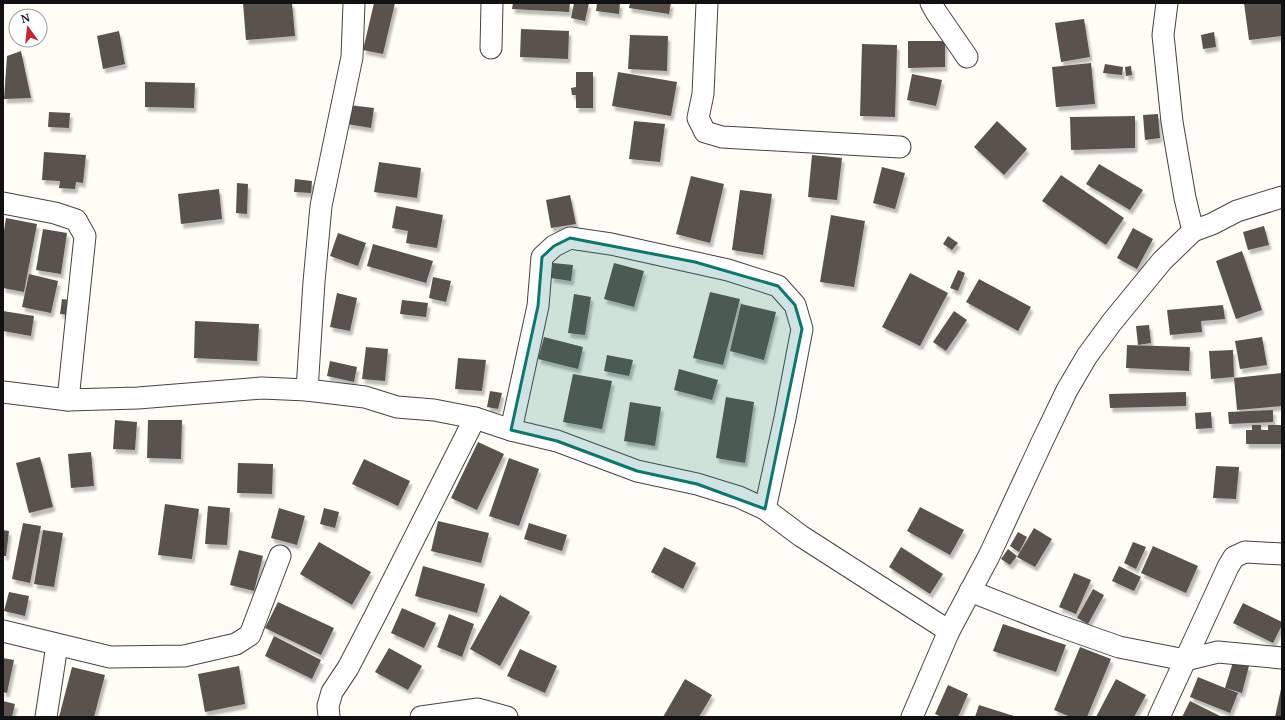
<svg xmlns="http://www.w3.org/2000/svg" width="1285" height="720" viewBox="0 0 1285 720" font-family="'Noto Serif',serif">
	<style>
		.building { fill: #5a524d; filter: url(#shadow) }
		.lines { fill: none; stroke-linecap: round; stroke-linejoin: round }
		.minor-casing { stroke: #444; stroke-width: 23 }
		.minor { stroke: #fff; stroke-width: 21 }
		.marked { fill: #0f766e; fill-opacity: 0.2; stroke: #0f766e; stroke-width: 3; stroke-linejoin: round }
	</style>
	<defs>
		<filter id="shadow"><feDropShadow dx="2.5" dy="4.5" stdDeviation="1" flood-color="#0004"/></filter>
	</defs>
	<rect width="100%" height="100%" fill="#fffdf5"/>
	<!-- building -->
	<g class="building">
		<polygon points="243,3 292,3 295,36 246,40"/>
		<polygon points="374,3 395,3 383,54 363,50"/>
		<polygon points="513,3 570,3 569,12 512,9"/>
		<polygon points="574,3 589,3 585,21 571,18"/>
		<polygon points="597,3 620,3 619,14 596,11"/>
		<polygon points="630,3 671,3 669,14 629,8"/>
		<polygon points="1244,3 1282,3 1282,36 1249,40"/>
		<polygon points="1084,19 1090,57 1061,62 1055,23"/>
		<polygon points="521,29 569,31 568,59 520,57"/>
		<polygon points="119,31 125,64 103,69 97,36"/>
		<polygon points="1214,32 1216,47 1203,49 1201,35"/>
		<polygon points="630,35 668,36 667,71 628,69"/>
		<polygon points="908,41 945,41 945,67 908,68"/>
		<polygon points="862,44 897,45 895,117 860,116"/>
		<polygon points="21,51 31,98 4,99 7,56"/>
		<polygon points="1091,63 1095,104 1056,107 1052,67"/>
		<polygon points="1105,64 1123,67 1122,75 1103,73"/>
		<polygon points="1131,66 1132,75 1126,76 1125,67"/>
		<polygon points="576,72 593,72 593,108 576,108 576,95 572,95 571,88 576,87"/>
		<polygon points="618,72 677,82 671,116 612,106"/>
		<polygon points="912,74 942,80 936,106 907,100"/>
		<polygon points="145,82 195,83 194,108 145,107"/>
		<polygon points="349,105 374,108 371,128 347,124"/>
		<polygon points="49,112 70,113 69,128 48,127"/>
		<polygon points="1158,114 1160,138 1145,140 1143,115"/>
		<polygon points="1135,116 1135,148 1071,150 1070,117"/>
		<polygon points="634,121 665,124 660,162 629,159"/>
		<polygon points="997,121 1027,149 1004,175 974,147"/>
		<polygon points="44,152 86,155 83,183 76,182 75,189 59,188 60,181 42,180"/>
		<polygon points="812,155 842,158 837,200 808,197"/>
		<polygon points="379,162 421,168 417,198 374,192"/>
		<polygon points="1099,164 1143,190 1130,210 1086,184"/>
		<polygon points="882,167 905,173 895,209 873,203"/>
		<polygon points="1061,175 1124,218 1106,245 1042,201"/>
		<polygon points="691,176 724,184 710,243 676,234"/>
		<polygon points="295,179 312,181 311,193 294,192"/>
		<polygon points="237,183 248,184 247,214 236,213"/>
		<polygon points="219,189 222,219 181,224 178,194"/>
		<polygon points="740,190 772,194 763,255 732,250"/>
		<polygon points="570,195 576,224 551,228 546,200"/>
		<polygon points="396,206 443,215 437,248 406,243 408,231 392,228"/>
		<polygon points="831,215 865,221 854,287 820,282"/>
		<polygon points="6,218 37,224 24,292 3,288 3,237"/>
		<polygon points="1264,226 1269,245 1248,250 1243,232"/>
		<polygon points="1133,228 1153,239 1137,269 1117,258"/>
		<polygon points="43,229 67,233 61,274 36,270"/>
		<polygon points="338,233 366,243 358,266 330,256"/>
		<polygon points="948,236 958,243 952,250 943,244"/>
		<polygon points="373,244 433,261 426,283 367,266"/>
		<polygon points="1242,251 1262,310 1236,319 1216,261"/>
		<polygon points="553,263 573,265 571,281 551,278"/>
		<polygon points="614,263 644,271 634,307 604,299"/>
		<polygon points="958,270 965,273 958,291 950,288"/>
		<polygon points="910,273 948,293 920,346 882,327"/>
		<polygon points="29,274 58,281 51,313 22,307"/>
		<polygon points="433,277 451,281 446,302 429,298"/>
		<polygon points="979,279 1031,307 1018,331 966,302"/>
		<polygon points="710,292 740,299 723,365 693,358"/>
		<polygon points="337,293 357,298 350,331 330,327"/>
		<polygon points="574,294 591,297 585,335 568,333"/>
		<polygon points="62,299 70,300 69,315 60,314"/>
		<polygon points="402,300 428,303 426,317 400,314"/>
		<polygon points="741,304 776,312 764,360 730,351"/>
		<polygon points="1223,305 1225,319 1201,321 1202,332 1170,335 1167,310"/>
		<polygon points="3,311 34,316 31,336 3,331"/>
		<polygon points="954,311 967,320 946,351 933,342"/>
		<polygon points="195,321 259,324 257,361 194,358"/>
		<polygon points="1149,325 1151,343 1138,345 1136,326"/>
		<polygon points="544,337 583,347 578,369 538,359"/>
		<polygon points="1262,337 1267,365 1240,369 1235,341"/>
		<polygon points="1127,345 1190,347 1189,371 1126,368"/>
		<polygon points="366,347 388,349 385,381 362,379"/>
		<polygon points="1233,350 1234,377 1211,379 1209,351"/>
		<polygon points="607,355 633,360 629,376 604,371"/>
		<polygon points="458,358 486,360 482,391 455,389"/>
		<polygon points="330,361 357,367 354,382 327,376"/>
		<polygon points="679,369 718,380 712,400 674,390"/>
		<polygon points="1282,373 1282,406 1237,410 1234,378"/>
		<polygon points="573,374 612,381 602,429 563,422"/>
		<polygon points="490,391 502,393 498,409 487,407"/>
		<polygon points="1186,392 1186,406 1110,408 1109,394"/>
		<polygon points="726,397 754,402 745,463 716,458"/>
		<polygon points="630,402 661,407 655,446 624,441"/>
		<polygon points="1273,410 1273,422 1229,424 1228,412"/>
		<polygon points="1211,412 1212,428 1196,429 1195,413"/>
		<polygon points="115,420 137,422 135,450 113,449"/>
		<polygon points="148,420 182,420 181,459 147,458"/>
		<polygon points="1252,425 1261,425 1261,430 1268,430 1268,425 1282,425 1282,444 1246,444 1246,430 1252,430"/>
		<polygon points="478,442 504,454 477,510 451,498"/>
		<polygon points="91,452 94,486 71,488 68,454"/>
		<polygon points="40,457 53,507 29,513 16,463"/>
		<polygon points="509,458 539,469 519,526 489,516"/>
		<polygon points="364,459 410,481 398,506 352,484"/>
		<polygon points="238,463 273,464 272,494 237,493"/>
		<polygon points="1216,466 1239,467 1236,499 1213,498"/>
		<polygon points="165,504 199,509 192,559 158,555"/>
		<polygon points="208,506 230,508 227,545 205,544"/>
		<polygon points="920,507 964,530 950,555 907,531"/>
		<polygon points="279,508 305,516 297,545 271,538"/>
		<polygon points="324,508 339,512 335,528 320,524"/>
		<polygon points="438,521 489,533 481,563 431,551"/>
		<polygon points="23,523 41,526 30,583 12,579"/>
		<polygon points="529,523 567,535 562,551 524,539"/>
		<polygon points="1034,528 1052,539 1035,567 1017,557"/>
		<polygon points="3,530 9,531 6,556 3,556"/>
		<polygon points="43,530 63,533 54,587 34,584"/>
		<polygon points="1018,532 1027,537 1019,552 1010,546"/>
		<polygon points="319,542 371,572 352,605 300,574"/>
		<polygon points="1133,542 1146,547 1136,569 1124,563"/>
		<polygon points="1153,546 1198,566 1186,593 1141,573"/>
		<polygon points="664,547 696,563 683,589 651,572"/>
		<polygon points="901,547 943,574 930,594 889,567"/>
		<polygon points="1008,549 1017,556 1010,565 1001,559"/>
		<polygon points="239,550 263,556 254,591 230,585"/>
		<polygon points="423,566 485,584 477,613 415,596"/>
		<polygon points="1119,566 1141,577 1134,591 1112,581"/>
		<polygon points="1074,573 1091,580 1076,614 1059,607"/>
		<polygon points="1093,589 1104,595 1088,624 1077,618"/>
		<polygon points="9,592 29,596 25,616 4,611"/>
		<polygon points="500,595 530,612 500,666 470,649"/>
		<polygon points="278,602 334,628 321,655 265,628"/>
		<polygon points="1243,603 1282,622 1282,625 1273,643 1233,623"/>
		<polygon points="402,608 436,623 424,648 391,633"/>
		<polygon points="449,614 474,624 462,657 437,647"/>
		<polygon points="1003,624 1066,645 1056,672 993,651"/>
		<polygon points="274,636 321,660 312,679 265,656"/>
		<polygon points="1080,647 1111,659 1087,717 1071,717 1054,710"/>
		<polygon points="389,648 422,666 408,690 375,672"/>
		<polygon points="520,649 557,666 545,693 507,676"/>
		<polygon points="3,658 14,660 7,693 3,692"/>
		<polygon points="1233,662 1249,666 1242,693 1225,688 1238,693 1230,713 1190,697 1198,677 1225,688"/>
		<polygon points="239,666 245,704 205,712 198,674"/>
		<polygon points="72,667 105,675 94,717 59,717"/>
		<polygon points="685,679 712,695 699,717 663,717"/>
		<polygon points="1116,679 1146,695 1134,717 1096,717"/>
		<polygon points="948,685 968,694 958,717 942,717 935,714"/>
		<polygon points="1281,689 1282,717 1275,717"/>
		<polygon points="3,701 15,704 12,717 3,717"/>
		<polygon points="1190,701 1222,717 1182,717"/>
		<polygon points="979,705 1017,717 975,717"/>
	</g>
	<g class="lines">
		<defs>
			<g id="minor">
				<polyline points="707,3 703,94 698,118 705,132 722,137 900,147"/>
				<polyline points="931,3 936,12 967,57"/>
				<polyline points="1167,3 1163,35 1172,122 1185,198 1193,231"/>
				<polyline points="491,48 492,3"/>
				<polyline points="3,203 55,213 76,220 85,236 68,400"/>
				<polyline points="307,390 314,282 321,206 352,57 354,3"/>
				<polyline points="3,392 68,400 138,398 262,388 307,390 365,397 397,407 434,410 475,418 511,430 557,441 637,471 697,484 739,497 765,509 801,536 949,631"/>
				<polyline points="511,430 538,306 542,257 554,246 570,238 611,244 728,270 778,286 795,305 802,329 785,418 765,509"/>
				<polyline points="970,591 1054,624 1119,647 1185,660 1218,652 1282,658"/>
				<polyline points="3,631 110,657 184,656 236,644 250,635 280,556"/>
				<polyline points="46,717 57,645"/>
				<polyline points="329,717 328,706 332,692 348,668 375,616 475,418"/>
				<polyline points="421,717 478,709 507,717"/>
				<polyline points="912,717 949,631 989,556 1042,442 1067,390 1087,356 1112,322 1162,261 1193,231 1212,224 1237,211 1282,197"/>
				<polyline points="1159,717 1228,567 1234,557 1245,552 1282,554"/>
			</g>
		</defs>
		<!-- minor casing -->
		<use href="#minor" class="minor-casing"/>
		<!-- minor -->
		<use href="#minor" class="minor"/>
	</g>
	<!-- marked area -->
	<path class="marked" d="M570 238 695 262 778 286 795 305 802 329 765 509 697 484 637 471 557 441 511 430 538 306 542 257 554 246Z"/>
	<!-- border -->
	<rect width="1285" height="720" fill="none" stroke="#111111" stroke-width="8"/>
	<!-- north arrow -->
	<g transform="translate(28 28) rotate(345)"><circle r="19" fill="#ffffff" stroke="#a0a0a0"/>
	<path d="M0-3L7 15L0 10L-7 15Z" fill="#c4262e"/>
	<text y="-6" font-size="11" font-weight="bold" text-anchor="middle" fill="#111111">N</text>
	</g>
</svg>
